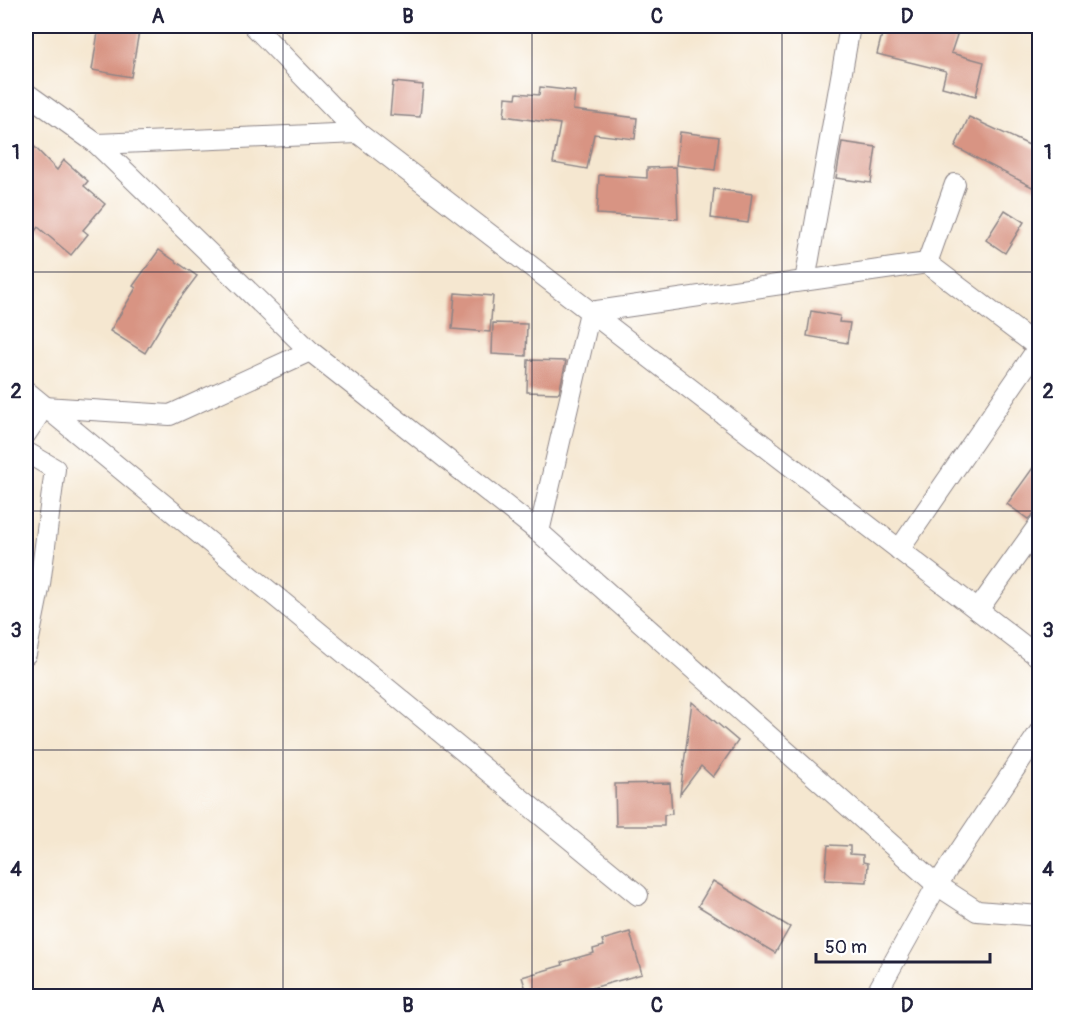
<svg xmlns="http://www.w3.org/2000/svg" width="1065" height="1022" viewBox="0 0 1065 1022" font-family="Pangolin,sans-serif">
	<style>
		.building { fill: #d89483 }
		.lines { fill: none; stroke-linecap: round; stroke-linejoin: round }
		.minor-casing { stroke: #8c8486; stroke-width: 22 }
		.minor { stroke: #fff; stroke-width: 20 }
		.grid { fill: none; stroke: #22223b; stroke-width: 1.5; stroke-opacity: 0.55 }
		.neatline { fill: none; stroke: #22223b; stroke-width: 2 }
		.grid-label { font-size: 20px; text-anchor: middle; font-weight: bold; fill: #22223b }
	</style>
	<rect width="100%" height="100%" fill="#fff"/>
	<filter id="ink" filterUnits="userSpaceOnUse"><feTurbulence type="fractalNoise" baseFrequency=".0167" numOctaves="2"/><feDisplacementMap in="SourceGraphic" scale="12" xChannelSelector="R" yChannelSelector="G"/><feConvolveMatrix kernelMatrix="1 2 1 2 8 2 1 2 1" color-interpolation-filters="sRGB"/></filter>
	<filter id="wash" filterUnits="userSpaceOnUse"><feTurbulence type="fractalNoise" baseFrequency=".008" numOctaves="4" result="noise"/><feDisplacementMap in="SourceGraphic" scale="24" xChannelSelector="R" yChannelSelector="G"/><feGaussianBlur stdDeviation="1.35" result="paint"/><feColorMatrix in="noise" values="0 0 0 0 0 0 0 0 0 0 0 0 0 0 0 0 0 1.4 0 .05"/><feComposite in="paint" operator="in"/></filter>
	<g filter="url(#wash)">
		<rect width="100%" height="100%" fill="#f5e7d0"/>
		<g id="blocks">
			<!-- building -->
			<g class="building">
				<polygon points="99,26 140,26 131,77 92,70"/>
				<polygon points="884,26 960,26 951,53 984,62 976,96 942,87 946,71 877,54"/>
				<polygon points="393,82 423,85 420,117 390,115"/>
				<polygon points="540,87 575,91 573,110 637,118 635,139 594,134 587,169 553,163 560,124 504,116 506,97 516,98 517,93 539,95"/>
				<polygon points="969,117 1040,150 1040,191 955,147"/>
				<polygon points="680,132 719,137 715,170 676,165"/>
				<polygon points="26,138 57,170 64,160 88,181 84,186 105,204 83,230 88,234 71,255 38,227 26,243"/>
				<polygon points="842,142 876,147 871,183 836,178"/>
				<polygon points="676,167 678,219 597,214 599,175 647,178 647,168"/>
				<polygon points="714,189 752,194 748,223 711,218"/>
				<polygon points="1005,210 1024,222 1005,253 986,240"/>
				<polygon points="159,250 197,276 167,316 145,353 110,331 136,288 133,286"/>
				<polygon points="455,293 493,296 490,332 452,329"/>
				<polygon points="811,311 840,316 839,322 850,323 847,343 807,336"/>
				<polygon points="493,323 527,324 526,356 492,354"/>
				<polygon points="528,360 566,361 559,393 527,392"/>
				<polygon points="1040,458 1040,508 1028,519 1007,504"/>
				<polygon points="692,702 738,741 713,777 701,766 680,794"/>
				<polygon points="670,783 672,814 664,815 664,826 616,826 615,784"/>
				<polygon points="828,845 850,846 850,854 863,855 863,862 868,863 867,882 825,880"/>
				<polygon points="713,881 790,927 775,953 698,906"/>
				<polygon points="630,932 642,974 564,996 528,996 522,977 563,965 562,962 594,953 593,949 604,946 602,940"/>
			</g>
		</g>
	</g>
	<g filter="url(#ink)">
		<use href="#blocks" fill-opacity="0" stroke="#8c8486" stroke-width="1.5"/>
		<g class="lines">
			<defs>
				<g id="minor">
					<polyline points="254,26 358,133 1040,658"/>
					<polyline points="26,93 97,144 310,351 539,532 937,885 977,911 1040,916"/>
					<polyline points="97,144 358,133"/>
					<polyline points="927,263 955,184"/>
					<polyline points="805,281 850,26"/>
					<polyline points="26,391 638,895"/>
					<polyline points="26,434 44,407 170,415 310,351"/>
					<polyline points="26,452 55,469 40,584 26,654"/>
					<polyline points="539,532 590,312 927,263 1038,347"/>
					<polyline points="899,550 1040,345"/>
					<polyline points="978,610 1040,523"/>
					<polyline points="875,996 937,885 1040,731"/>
				</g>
			</defs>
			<!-- minor casing -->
			<use href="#minor" class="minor-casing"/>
			<!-- minor -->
			<use href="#minor" class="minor"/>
		</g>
	</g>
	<!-- grid -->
	<path class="grid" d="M283 26V996M532 26V996M782 26V996M26 272H1040M26 511H1040M26 750H1040"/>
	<!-- margin -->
	<rect width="1065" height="1022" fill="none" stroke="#fff" stroke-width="66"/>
	<!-- scale -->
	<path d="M816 953v9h174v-9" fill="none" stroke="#22223b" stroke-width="3"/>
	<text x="825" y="953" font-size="18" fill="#22223b" stroke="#ffffff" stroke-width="4.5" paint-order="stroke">50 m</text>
	<rect x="33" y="33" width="999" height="956" class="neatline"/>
	<g class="grid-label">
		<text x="158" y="23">A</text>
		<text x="408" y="23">B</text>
		<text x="657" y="23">C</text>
		<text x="907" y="23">D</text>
		<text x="16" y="159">1</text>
		<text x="1048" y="159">1</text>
		<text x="16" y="398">2</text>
		<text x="1048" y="398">2</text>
		<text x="16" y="637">3</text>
		<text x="1048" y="637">3</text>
		<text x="16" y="876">4</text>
		<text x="1048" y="876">4</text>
		<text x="158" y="1012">A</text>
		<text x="408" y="1012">B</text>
		<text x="657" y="1012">C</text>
		<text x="907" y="1012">D</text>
	</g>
</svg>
